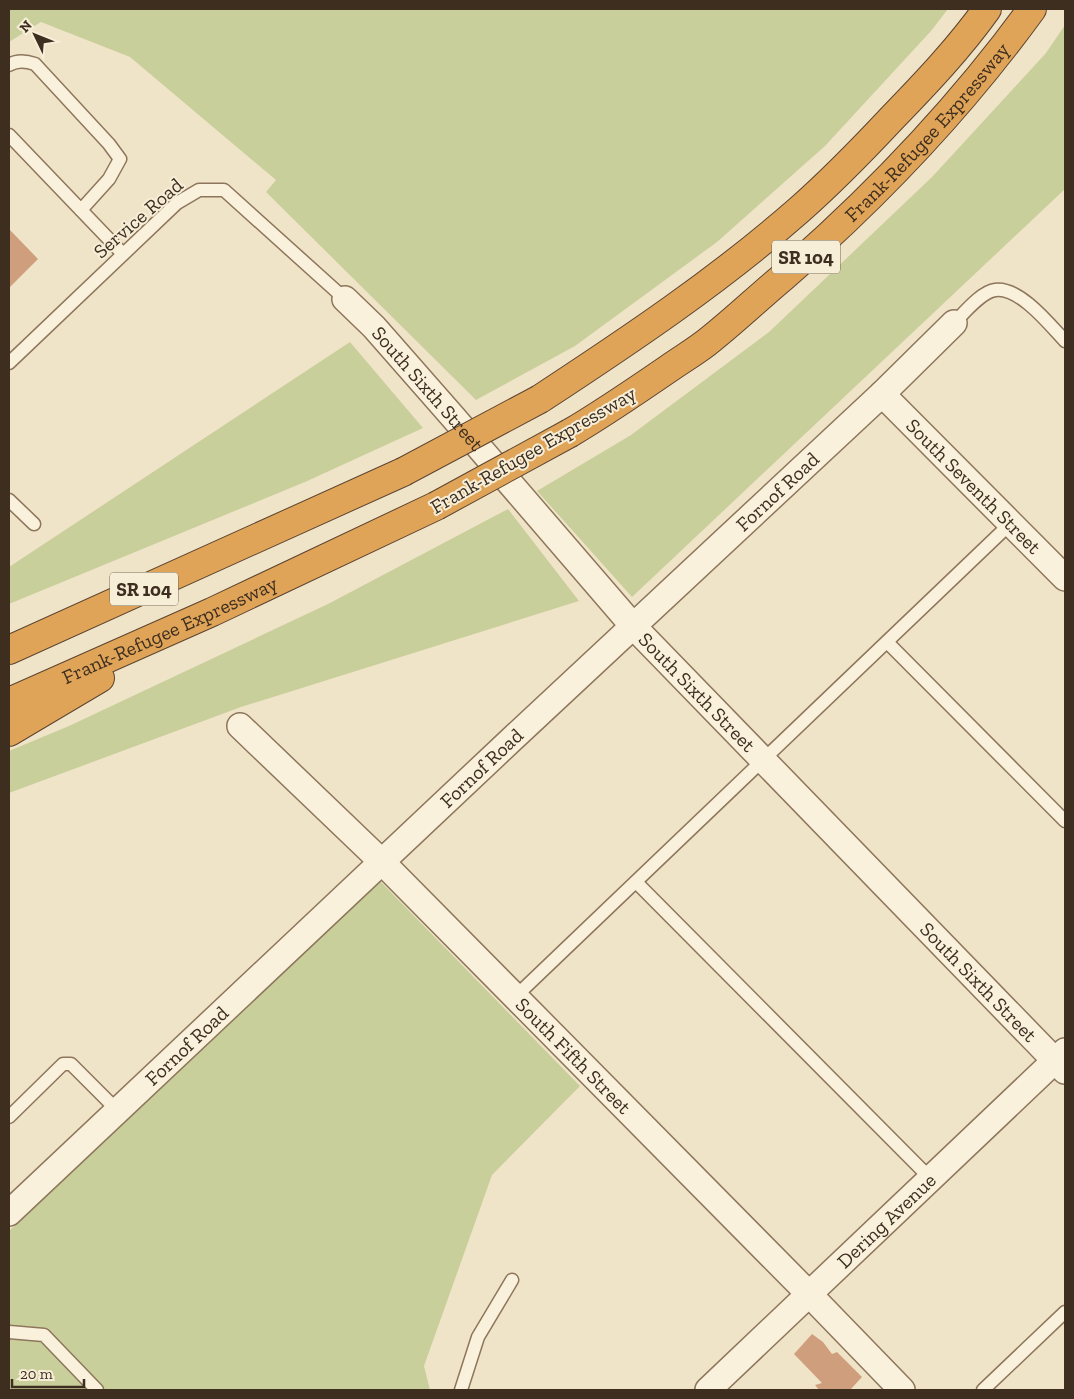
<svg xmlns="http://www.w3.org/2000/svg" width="1074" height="1399" viewBox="0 0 1074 1399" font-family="'Zilla Slab',serif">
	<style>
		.green { fill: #c9cf9b }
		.building { fill: #cf9f7d }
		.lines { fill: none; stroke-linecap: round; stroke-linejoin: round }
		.lane-casing { stroke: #8d765c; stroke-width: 15 }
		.street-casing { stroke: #8d765c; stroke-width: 28 }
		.highway-casing { stroke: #5b4430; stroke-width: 30 }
		.lane { stroke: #faf1dc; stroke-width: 12 }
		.street { stroke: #faf1dc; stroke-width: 25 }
		.highway { stroke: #e0a458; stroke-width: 28 }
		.highway-bridge-casing { stroke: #5b4430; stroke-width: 30; stroke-linecap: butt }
		.highway-bridge { stroke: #e0a458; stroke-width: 28 }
		.labels { text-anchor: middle; stroke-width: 4; stroke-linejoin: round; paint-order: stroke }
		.shield { fill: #f7eed8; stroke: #756857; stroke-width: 1 }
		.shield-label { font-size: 19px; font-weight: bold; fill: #3d2e20 }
		.street-label { font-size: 20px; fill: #3d2e20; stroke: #f7eed8 }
	</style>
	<rect width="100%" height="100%" fill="#f0e4c8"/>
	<!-- green -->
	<g class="green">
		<polygon points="9,9 948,9 931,31 825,146 717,242 575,346 476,400 266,192 276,180 130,57 41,22 9,42"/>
		<polygon points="1065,25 1065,189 632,597 537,491 631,435 769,332 932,177 1046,53"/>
		<polygon points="350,342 423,428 305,482 9,604 9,567"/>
		<polygon points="508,509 579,601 241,707 9,793 9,751 69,726 328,604"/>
		<polygon points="380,881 580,1086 492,1175 424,1366 430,1390 9,1390 9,1231"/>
	</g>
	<!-- building -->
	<g class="building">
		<polygon points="9,229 38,259 9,288"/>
		<polygon points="812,1334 823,1342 832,1354 837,1352 862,1377 850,1390 819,1390 815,1385 822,1383 794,1354"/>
	</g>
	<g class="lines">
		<defs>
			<g id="lane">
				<path d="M9 65C17 60 26 61 35 64L109 144 120 159 109 179 81 210"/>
				<polyline points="9,135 123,254"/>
				<path d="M954 323C964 313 981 292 995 290 1019 286 1050 325 1065 341"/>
				<polyline points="9,363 177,203 199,190 224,190 345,299"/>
				<polyline points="9,500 34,524"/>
				<polyline points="887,642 1065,821"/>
				<polyline points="636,882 931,1179"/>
				<polyline points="515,997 1011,523"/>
				<polyline points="9,1117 63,1064 71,1064 118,1111"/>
				<polyline points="9,1332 44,1335 97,1390"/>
				<polyline points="461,1390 478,1337 512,1280"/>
				<polyline points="983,1390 1065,1312"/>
			</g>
			<g id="street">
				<path id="s1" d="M345 299 374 327 453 417 633 626 1065 1071"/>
				<path id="s2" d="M882 394 1065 578"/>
				<path id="s3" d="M240 726 382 862 809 1294 902 1390"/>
				<path id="s4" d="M9 1213 511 740 882 394 954 323"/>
				<path id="s5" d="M708 1390 1065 1051"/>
			</g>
			<g id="highway">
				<path d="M540 399C630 340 718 281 799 210 832 181 863 149 893 117 926 83 960 47 987 9"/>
				<path id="s6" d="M570 433C604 413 636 391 668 369 682 359 698 350 711 339 736 319 759 297 783 277 875 197 960 108 1032 9"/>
				<polyline points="9,650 403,472"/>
				<path id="s7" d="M9 702 212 612 436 506"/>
				<polyline points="9,732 100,678"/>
			</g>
		</defs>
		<!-- lane casing -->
		<use href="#lane" class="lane-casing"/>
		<!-- street casing -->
		<use href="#street" class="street-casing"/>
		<!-- highway casing -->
		<use href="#highway" class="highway-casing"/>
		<!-- lane -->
		<use href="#lane" class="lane"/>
		<!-- street -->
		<use href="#street" class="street"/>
		<!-- highway -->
		<use href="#highway" class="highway"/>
		<defs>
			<g id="highway-bridge">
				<polyline points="403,472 540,399"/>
				<polyline points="436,506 570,433"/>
			</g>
		</defs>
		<!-- highway-bridge casing -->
		<use href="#highway-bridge" class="highway-bridge-casing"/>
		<!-- highway-bridge -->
		<use href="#highway-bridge" class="highway-bridge"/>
	</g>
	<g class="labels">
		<!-- shield labels -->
		<g class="shield">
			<rect x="772" y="240.5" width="68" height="33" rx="4"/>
			<rect x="110" y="572.5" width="68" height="33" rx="4"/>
		</g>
		<g class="shield-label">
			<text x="806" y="264">SR 104</text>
			<text x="144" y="596">SR 104</text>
		</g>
		<!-- street labels -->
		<g class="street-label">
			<text dy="7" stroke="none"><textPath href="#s6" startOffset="469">Frank-Refugee Expressway</textPath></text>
			<text transform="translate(138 218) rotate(-41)" y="7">Service Road</text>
			<text dy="7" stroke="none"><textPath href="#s1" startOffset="122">South Sixth Street</textPath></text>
			<text transform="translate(533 450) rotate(-30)" y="7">Frank-Refugee Expressway</text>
			<text dy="7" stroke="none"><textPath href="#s2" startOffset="130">South Seventh Street</textPath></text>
			<text dy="7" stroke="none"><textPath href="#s4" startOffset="1054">Fornof Road</textPath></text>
			<text dy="7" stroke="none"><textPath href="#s7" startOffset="176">Frank-Refugee Expressway</textPath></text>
			<text dy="7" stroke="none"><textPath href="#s1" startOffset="528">South Sixth Street</textPath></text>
			<text dy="7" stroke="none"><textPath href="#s4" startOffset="649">Fornof Road</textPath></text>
			<text dy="7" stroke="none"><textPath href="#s1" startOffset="932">South Sixth Street</textPath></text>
			<text dy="7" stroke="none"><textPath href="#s4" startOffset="244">Fornof Road</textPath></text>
			<text dy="7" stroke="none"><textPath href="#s3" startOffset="469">South Fifth Street</textPath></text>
			<text dy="7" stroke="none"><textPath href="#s5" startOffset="246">Dering Avenue</textPath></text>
		</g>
	</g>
	<!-- border -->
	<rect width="1074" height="1399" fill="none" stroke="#3d2e20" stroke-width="20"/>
	<!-- north arrow -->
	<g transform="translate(35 35) rotate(313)" stroke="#f7eed8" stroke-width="4" paint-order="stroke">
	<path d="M0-4L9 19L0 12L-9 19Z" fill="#3d2e20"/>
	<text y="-8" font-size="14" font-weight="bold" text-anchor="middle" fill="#3d2e20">N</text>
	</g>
	<!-- scale -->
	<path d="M12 1379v8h72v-8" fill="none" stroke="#3d2e20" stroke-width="2.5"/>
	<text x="20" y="1379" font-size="15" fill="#3d2e20" stroke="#f7eed8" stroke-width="4" paint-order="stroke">20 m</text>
</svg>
